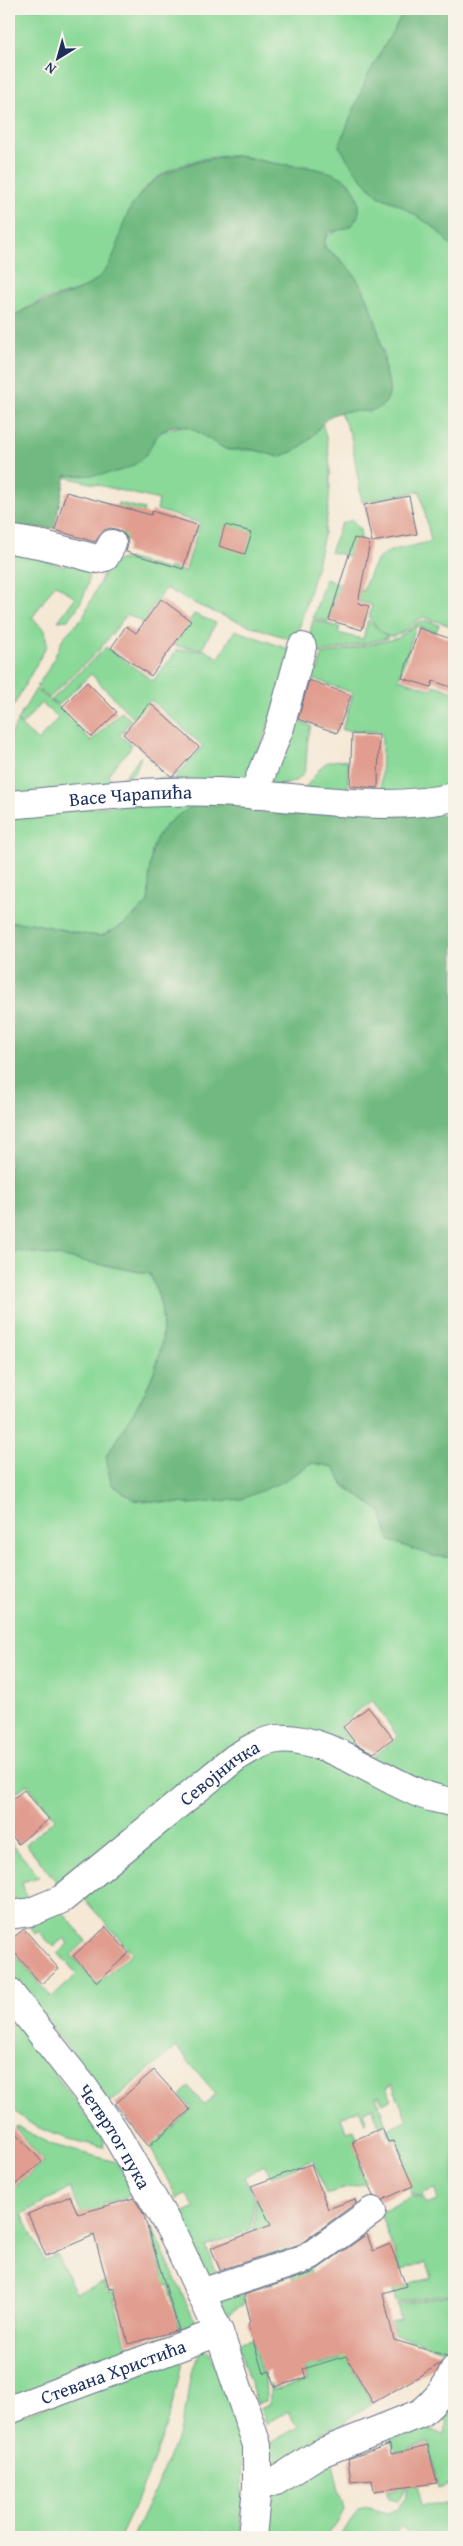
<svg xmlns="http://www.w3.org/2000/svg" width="463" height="2546" viewBox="0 0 463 2546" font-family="'Gentium Book Plus',serif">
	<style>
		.green { fill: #8ad998; stroke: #52847b }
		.forest { fill: #6fb980; stroke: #45746f }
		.building { fill: #e19e90 }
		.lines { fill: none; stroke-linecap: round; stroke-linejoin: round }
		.minor-casing { stroke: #677087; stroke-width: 30 }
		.minor { stroke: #fff; stroke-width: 28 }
		.labels { text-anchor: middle; stroke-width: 4.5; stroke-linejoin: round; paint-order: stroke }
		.street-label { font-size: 19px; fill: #1b2f5e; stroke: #f7f3e8 }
	</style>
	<rect width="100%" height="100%" fill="#f7f3e8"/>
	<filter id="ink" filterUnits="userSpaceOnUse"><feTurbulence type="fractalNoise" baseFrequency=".02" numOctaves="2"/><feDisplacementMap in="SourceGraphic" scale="10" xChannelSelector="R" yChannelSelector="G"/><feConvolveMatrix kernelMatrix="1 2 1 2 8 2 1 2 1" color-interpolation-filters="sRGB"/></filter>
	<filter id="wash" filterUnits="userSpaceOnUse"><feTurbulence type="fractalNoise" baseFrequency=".0096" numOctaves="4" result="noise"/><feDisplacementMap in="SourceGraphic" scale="20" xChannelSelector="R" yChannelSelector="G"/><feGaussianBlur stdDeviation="1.12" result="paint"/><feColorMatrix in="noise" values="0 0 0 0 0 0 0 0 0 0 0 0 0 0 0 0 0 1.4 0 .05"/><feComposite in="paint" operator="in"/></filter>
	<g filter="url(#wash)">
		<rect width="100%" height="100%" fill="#f5e8d4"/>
		<!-- green -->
		<g class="green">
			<path d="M9 9H405L339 146 356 172 378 196 398 204 435 228 454 249V627L424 617C410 621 398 645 382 633 377 629 374 622 369 618L372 605 335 595 328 622 313 618 325 579 363 591C379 542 389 554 431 541L420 491 362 502 351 436 340 412 350 410 370 412 389 382 385 373 384 353 342 260 325 248V237L337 231 308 166C297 166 285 165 274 164 262 162 249 156 237 156 199 155 150 169 133 206 121 230 119 258 100 277 83 293 62 294 41 301 28 306 19 313 9 321Z"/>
			<path d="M322 422C345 494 314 570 296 641 251 626 207 613 166 588L147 615 170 632 186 626 194 614 216 623 202 649 177 646 150 626 127 614 100 649 49 698 37 687 52 663 63 638 83 617 105 571 112 565 119 560 130 559 168 570 169 567 185 572 200 523 157 510 159 500 66 477V475L84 476 148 451 153 439 161 432 181 426 191 428 227 450H257L279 457C299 451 310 440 322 422Z"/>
			<polygon points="118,503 144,509 134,542 121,539 126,518 115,515"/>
			<polygon points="352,520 360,530 362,545 352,550 348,556 330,552 341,524"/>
			<path d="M9 548 64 567 70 557 88 568C92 585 79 608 68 620L58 621 75 598 55 584 32 618 45 630 47 645 9 714Z"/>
			<polygon points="313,620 340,627 338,633 363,639 368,620 388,638 321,653 306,650"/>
			<path d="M425 620 439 625 436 632 416 626 399 679 433 690 434 685 454 692V786L420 794 302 790C322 773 316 757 348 761V789L381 790 382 732 342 730 353 693 302 675 303 668 318 670 322 655 398 638 418 622Z"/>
			<polygon points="235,630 294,651 249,780 146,784 159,778 173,780 203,746 151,700 133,718 91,674 59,705 51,700 106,647 153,681 177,650 205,650 219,658"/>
			<polygon points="36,689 60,708 91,741 121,712 131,720 120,735 132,746 108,774 114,784 118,784 141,756 136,770 122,784 9,801 9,738 17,722 38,741 58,718 41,703 22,725 17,721"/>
			<path d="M289 718 311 726C299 762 322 782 269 787Z"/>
			<polygon points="205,799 152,850 148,903 123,925 101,936 82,934 31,923 9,922 9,814"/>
			<path d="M9 1250 57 1256 150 1274C184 1345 143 1397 106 1456L111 1484 134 1500 190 1504 282 1482 312 1463 334 1467 343 1485 381 1512 387 1533 433 1556 454 1558V1798L367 1762 398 1737 372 1700 339 1726 363 1756 288 1734 63 1890 26 1844 55 1819 27 1784 9 1799Z"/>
			<polygon points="302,1746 454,1808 454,2294 396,2302 393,2289 431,2278 426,2262 401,2270 380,2213 412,2196 424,2199 426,2204 438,2200 435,2189 423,2193 423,2197 412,2194 401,2165 406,2163 396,2139 391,2140 387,2130 407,2120 392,2084 386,2088 392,2099 383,2104 379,2095 376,2096 386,2125 380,2128 372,2107 363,2112 367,2123 365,2123 359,2109 341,2117 346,2132 354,2130 361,2150 363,2166 359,2168 366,2183 326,2194 313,2160 271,2177 264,2165 244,2177 255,2197 250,2230 206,2247 220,2281 209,2285 177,2217 195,2208 186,2194 177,2198 150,2147 192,2109 180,2095 189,2087 204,2105 216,2094 176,2047 110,2103 9,1971 9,1948 52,1998 77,1974 58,1953 68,1944 64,1938 53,1947 39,1931 35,1934 29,1925 62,1911 86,1941 71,1955 97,1984 132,1953 85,1900 86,1886 256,1753"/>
			<polygon points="9,1840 39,1877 22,1882 26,1897 46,1891 9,1910"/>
			<path d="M9 2014 99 2132 105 2141 104 2147C77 2142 22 2130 9 2102 6 2094 9 2028 9 2014Z"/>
			<polygon points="17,2126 50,2144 116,2162 137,2194 102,2204 110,2233 92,2239 70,2188 22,2214 44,2260 57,2255 76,2293 105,2282 108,2292 163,2276 150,2229 152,2228 196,2324 179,2328 168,2285 114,2299 127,2347 180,2333 9,2403 9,2192 44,2162 15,2128"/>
			<polygon points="268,2190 295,2256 270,2265 256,2229 253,2230 257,2196"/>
			<polygon points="308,2265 312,2275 307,2329 319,2365 340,2359 322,2302 389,2348 353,2369 372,2403 349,2418 336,2433 333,2427 321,2433 323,2439 272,2468 270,2443 298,2427 288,2411 265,2424 260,2408 270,2404 270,2384 273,2390 307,2380 294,2329 301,2309 290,2271"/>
			<polygon points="239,2286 244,2304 224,2316 214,2294"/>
			<polygon points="452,2296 451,2300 454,2301 454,2332 450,2352 395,2335 391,2322 401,2320 397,2304"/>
			<polygon points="252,2339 262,2374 265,2373 266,2401 257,2403 237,2343"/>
			<path d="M203 2350 209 2351 234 2415 243 2452 241 2537H133C151 2497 173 2455 185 2412 189 2393 188 2363 203 2350Z"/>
			<path d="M183 2356C172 2420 148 2479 120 2537H9V2420Z"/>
			<polygon points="454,2386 454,2483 438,2488 429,2443 409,2448 410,2455 401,2457 396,2452 389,2433 418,2427 444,2434 448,2422 435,2417"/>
			<path d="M394 2452C404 2462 410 2490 398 2500L389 2498 386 2491 397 2489Z"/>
			<polygon points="331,2457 344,2510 336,2525 326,2537 268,2537 271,2503 276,2493"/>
			<polygon points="411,2460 422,2505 454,2503 454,2537 407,2537 410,2534 401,2526 396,2532 401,2537 339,2537 359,2509 365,2507 387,2513 397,2509 406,2497 406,2479"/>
		</g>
		<!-- forest -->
		<g class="forest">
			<polygon points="405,9 454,9 454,249 435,228 398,204 378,196 356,172 339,146 367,77"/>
			<path d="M239 156C250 158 262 161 273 163 301 168 357 165 359 206 360 214 356 222 350 226 343 231 335 230 328 233L323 243 325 248C368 275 379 323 385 371 386 381 393 388 387 400 377 418 351 407 335 414 322 419 320 429 311 438 301 448 291 453 278 457 267 453 257 450 245 449 239 449 232 451 226 449 208 442 192 420 170 427 157 432 154 441 148 452 132 476 93 476 66 475L54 528 9 529V321C34 297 71 301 97 279 115 264 116 246 123 225 140 174 189 158 239 156Z"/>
			<path d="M205 799 439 812 450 820 454 818V1558L433 1556 390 1541 381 1512 343 1484 334 1467 312 1463 282 1482 242 1499 190 1504 134 1500 111 1484 106 1456C143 1397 184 1346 150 1274L57 1256 9 1250V922L31 923 82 934 101 936 123 925 148 903C150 881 147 849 161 831 171 817 191 808 205 799Z"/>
		</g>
		<g id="blocks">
			<!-- building -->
			<g class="building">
				<polygon points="66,492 151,515 152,511 197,525 183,569 126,552 128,544 126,536 119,530 111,528 104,530 95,542 55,530"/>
				<polygon points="409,496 417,534 372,542 364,505"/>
				<polygon points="225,525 252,532 245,554 219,546"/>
				<polygon points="354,538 370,542 358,603 369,606 362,630 329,620"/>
				<polygon points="161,599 191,621 151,676 111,648 126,626 136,633"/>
				<polygon points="419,628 454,640 454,688 433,681 431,687 402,678"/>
				<polygon points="309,680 351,695 337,733 298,719"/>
				<polygon points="87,682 117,712 92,737 62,707"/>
				<polygon points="150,703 199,747 173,776 171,776 123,734"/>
				<polygon points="352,734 379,735 378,788 350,786"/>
				<polygon points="368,1707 393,1738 374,1753 357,1745 343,1727"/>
				<polygon points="24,1790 49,1819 18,1844 9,1832 9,1802"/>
				<polygon points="106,1927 129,1953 97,1982 73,1956"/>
				<polygon points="24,1929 59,1969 41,1984 9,1946 9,1941"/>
				<polygon points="154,2070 190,2110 149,2146 115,2104"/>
				<polygon points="9,2124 42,2162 9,2190"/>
				<polygon points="382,2128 388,2142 393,2141 413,2186 382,2200 373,2196 352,2141"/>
				<polygon points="311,2164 328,2209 355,2199 356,2203 300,2244 220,2270 211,2248 271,2225 251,2186"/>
				<polygon points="70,2196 78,2214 134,2198 143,2213 179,2330 128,2344 114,2288 109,2289 94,2235 46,2256 28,2214"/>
				<polygon points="367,2234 373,2251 390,2244 406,2286 383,2293 394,2340 447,2356 440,2364 373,2403 346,2356 303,2369 306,2378 274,2387 270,2371 263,2373 248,2323 251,2322 244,2295 312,2273"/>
				<polygon points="390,2444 391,2454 428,2445 437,2483 374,2491 372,2480 351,2482 348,2459"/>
			</g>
		</g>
	</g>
	<g filter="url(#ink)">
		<use href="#blocks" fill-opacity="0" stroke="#677087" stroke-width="1"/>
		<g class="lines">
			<defs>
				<g id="minor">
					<polyline points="9,539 44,545 97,559 105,557 112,544"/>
					<polyline points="253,795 280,727 302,647"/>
					<path id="s1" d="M9 805C78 799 147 789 217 792 293 795 380 814 454 797"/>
					<path id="s2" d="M9 1915 31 1912 62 1899 235 1758C248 1750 262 1741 277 1739 321 1734 379 1777 421 1794 432 1798 443 1800 454 1803"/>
					<path id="s3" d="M9 1992 85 2089 113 2129 173 2234 219 2332 257 2445V2487L252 2537"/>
					<polyline points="201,2293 307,2258 372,2211"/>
					<path id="s4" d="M9 2410 219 2332"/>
					<path d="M257 2487 276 2481 318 2454 421 2413C436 2401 447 2388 454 2370"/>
				</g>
			</defs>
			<!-- minor casing -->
			<use href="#minor" class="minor-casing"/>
			<!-- minor -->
			<use href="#minor" class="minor"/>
		</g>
	</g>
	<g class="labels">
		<!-- street labels -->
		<g class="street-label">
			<text dy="7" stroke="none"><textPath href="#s1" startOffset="122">Васе Чарапића</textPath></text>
			<text dy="7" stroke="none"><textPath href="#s2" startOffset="258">Севојничка</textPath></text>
			<text dy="7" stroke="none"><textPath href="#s3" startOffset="179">Четвртог пука</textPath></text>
			<text dy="7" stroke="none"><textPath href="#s4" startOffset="111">Стевана Христића</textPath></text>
		</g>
	</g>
	<!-- margin -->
	<rect width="463" height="2546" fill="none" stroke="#f7f3e8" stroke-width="30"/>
	<!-- north arrow -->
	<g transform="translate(58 58) rotate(217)" stroke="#f7f3e8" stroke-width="4" paint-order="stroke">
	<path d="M0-4L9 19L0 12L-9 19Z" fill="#1b2f5e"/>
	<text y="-8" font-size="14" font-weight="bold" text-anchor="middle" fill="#1b2f5e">N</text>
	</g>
</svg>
